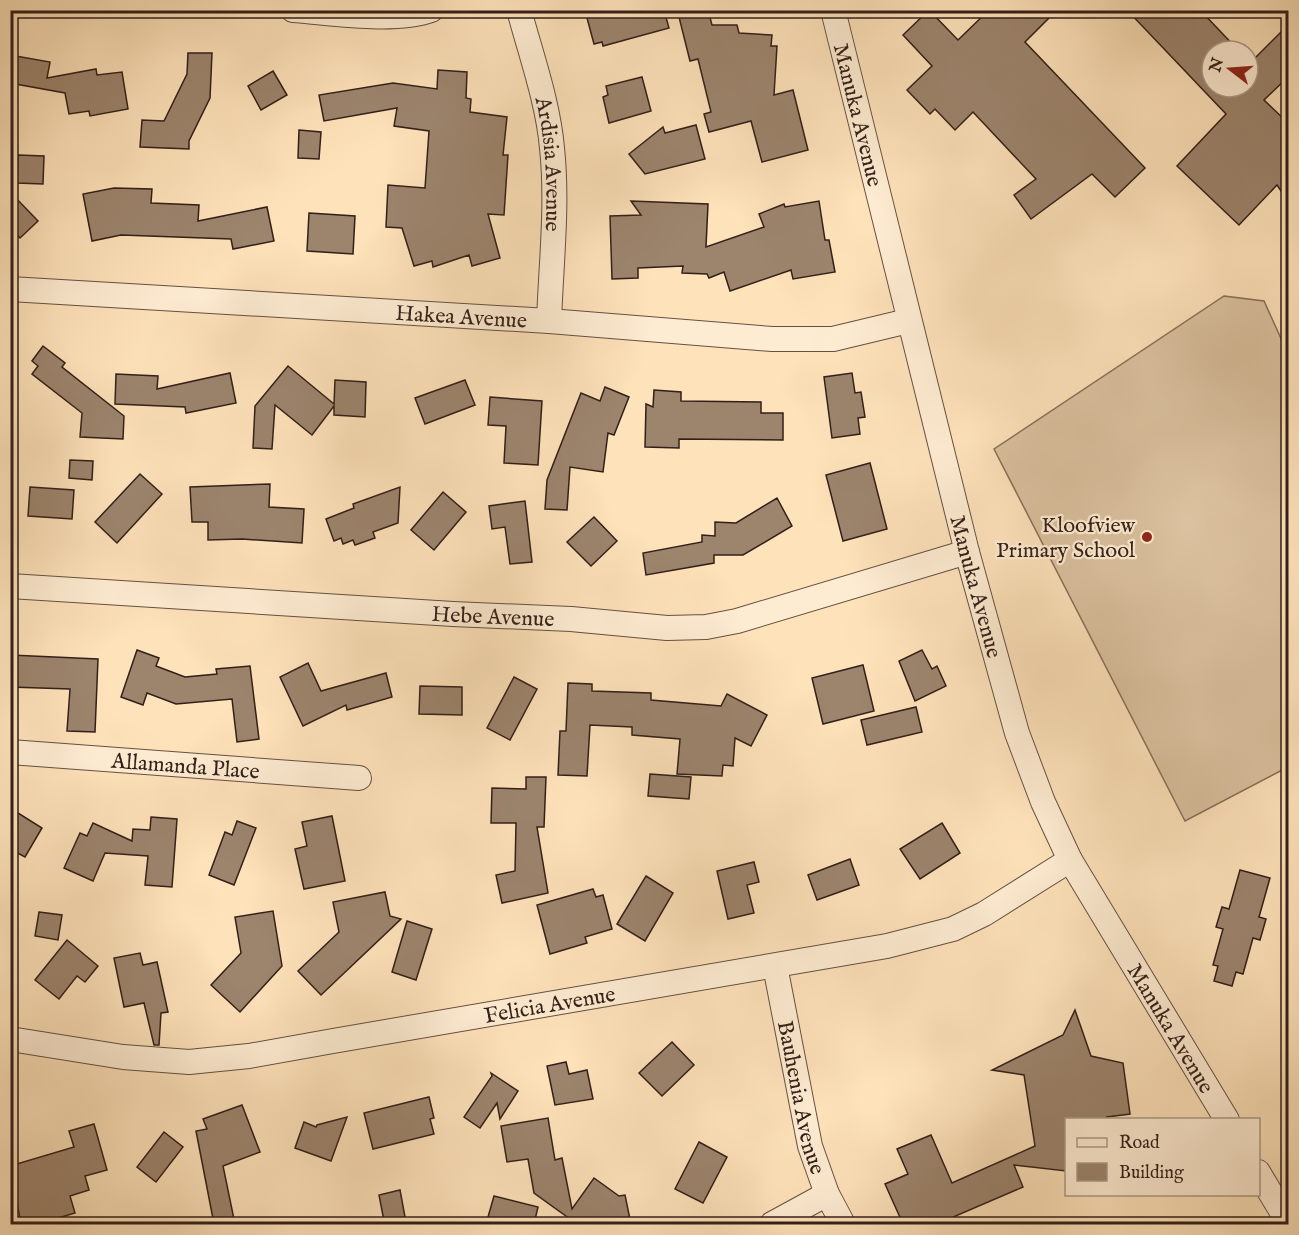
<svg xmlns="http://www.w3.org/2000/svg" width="1299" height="1235" viewBox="0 0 1299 1235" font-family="'IM FELL English',serif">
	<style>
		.pitch { fill: #dbc19f; stroke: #86705c; stroke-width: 1.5 }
		.building { fill: #9c846d; stroke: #321f19; stroke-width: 1.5 }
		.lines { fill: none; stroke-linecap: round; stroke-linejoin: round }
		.street-casing { stroke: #655041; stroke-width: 26 }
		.street { stroke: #feecd2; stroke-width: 24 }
		.poi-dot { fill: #8f2418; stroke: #feecd2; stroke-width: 2 }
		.labels { text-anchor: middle; stroke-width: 4.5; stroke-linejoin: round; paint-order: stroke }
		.street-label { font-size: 22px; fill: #321f19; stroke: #feecd2 }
		.poi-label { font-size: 22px; fill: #321f19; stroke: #feecd2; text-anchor: end }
	</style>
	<rect width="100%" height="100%" fill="#fee2ba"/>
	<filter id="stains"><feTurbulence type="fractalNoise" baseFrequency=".00333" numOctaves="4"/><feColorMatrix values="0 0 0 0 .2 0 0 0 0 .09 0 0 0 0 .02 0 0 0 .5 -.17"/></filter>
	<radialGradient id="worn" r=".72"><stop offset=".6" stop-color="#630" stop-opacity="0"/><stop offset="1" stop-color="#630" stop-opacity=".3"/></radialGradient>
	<!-- pitch -->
	<polygon class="pitch" points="1224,296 1264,301 1288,354 1288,767 1185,821 994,449"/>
	<!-- building -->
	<g class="building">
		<polygon points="592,10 664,10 669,28 603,46 602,42 594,44 587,18 593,16"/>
		<polygon points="706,10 708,10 712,25 737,25 739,33 772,35 771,46 777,46 774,95 793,90 808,150 762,162 751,121 709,132 704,114 711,112 698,59 690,61 679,17"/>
		<polygon points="929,10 958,40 989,10 1057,10 1025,42 1145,168 1115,197 1092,174 1031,219 1014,195 1036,179 973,112 955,130 935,109 930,114 907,90 932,66 903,35"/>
		<polygon points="1127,10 1200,10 1239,51 1212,51 1212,87 1248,87 1248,61 1250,63 1288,25 1288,77 1264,100 1288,123 1288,201 1277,185 1239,225 1177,166 1226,114"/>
		<polygon points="188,53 212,53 210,98 189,141 189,149 140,147 142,120 164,121 187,74"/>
		<polygon points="10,55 50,62 47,78 96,69 97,75 122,72 128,109 90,116 89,111 69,114 65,93 10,83"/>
		<polygon points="438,70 467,72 466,98 471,99 470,112 507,117 503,155 508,155 504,215 488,214 500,258 472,266 469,255 433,267 432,261 414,266 402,228 386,227 388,185 425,188 429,131 394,126 397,108 324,121 319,95 393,83 437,89"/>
		<polygon points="273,71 287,95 261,110 248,86"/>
		<polygon points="642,77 651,111 609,123 603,97 608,95 606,86"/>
		<polygon points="696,125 705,159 645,174 629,154 663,127 665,133"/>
		<polygon points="299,130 321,132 319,159 298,158"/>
		<polygon points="18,155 44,156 43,184 17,183"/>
		<polygon points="114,188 152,189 151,203 199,205 198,221 267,207 274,241 233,249 231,239 121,235 92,241 83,194"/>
		<polygon points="10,192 38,221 20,238 10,227"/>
		<polygon points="631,201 708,204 706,247 764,227 759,214 784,204 785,207 819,201 825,240 829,240 835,272 793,279 791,270 730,291 724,272 709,278 707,274 682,273 683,266 638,268 638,278 612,279 610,216 641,215"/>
		<polygon points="309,213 355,216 353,254 307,251"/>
		<polygon points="43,346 65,363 62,367 124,416 123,439 80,437 82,413 32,374 38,366 32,361"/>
		<polygon points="288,366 334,404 335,380 366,382 365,417 334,415 334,406 312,435 275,405 272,449 253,448 255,406"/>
		<polygon points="230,373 236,403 186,413 185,407 115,404 116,374 158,376 157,389"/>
		<polygon points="852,373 855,393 861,392 865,417 858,418 860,434 832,438 824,377"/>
		<polygon points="465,380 475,405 425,424 415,398"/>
		<polygon points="605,387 629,397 614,435 608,433 603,472 570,467 567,510 545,509 547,480 581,393 600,401"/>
		<polygon points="654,390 681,392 681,401 761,402 761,413 783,413 783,440 679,439 679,448 645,447 646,404 653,407"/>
		<polygon points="490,397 542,401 538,465 504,463 506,426 488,425"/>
		<polygon points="70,460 93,461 92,480 69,478"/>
		<polygon points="870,463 887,529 843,541 826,475"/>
		<polygon points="140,474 162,494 117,543 95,522"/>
		<polygon points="270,484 269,507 304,509 302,543 242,539 208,540 208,522 192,522 190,487"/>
		<polygon points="30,487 74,490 72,519 28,516"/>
		<polygon points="400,487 398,523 373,532 375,538 355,545 353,540 343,544 341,538 334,541 326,519 354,508 353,504"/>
		<polygon points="443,492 466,512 434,550 411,530"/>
		<polygon points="777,498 792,526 743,555 714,555 714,563 646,575 643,553 702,542 702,535 715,536 715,522 736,523"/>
		<polygon points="525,501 532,562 510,564 505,527 492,529 489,506"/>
		<polygon points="594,517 617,541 591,566 567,542"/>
		<polygon points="137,650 159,658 156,666 185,677 217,674 216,669 250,666 259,739 237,742 232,699 176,704 147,693 143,705 121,697"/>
		<polygon points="922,650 932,669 937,666 946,686 915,701 899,661"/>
		<polygon points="10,655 98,659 95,732 67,731 70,689 10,687"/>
		<polygon points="308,663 321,691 386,673 392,697 347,710 346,705 303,726 280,677"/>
		<polygon points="863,665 874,711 823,724 812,678"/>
		<polygon points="514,677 537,689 510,740 487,728"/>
		<polygon points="568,683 592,684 592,691 651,693 651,700 721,706 727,694 767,715 751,746 735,738 733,766 723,765 722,776 677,774 680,739 632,735 632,727 590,725 587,776 558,775 560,731 566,731"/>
		<polygon points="420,686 462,687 462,715 419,714"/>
		<polygon points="916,707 922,732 867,745 861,720"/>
		<polygon points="650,774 691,777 689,799 648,796"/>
		<polygon points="526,777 546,777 544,827 537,827 548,893 502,903 496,875 515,871 516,823 491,823 492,788 526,789"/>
		<polygon points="10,808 42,828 25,857 10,849"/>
		<polygon points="332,816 345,881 304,889 295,849 307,846 302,822"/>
		<polygon points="151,817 177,819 172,887 145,885 148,856 105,853 93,881 64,868 80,833 87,836 93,823 132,841 133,829 150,830"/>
		<polygon points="237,821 256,828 234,885 209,875 225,832 232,835"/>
		<polygon points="942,823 960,853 920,879 900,849"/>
		<polygon points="850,859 859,885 817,900 808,875"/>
		<polygon points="754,862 759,882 747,885 754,913 728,919 717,871"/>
		<polygon points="1240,870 1270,878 1259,917 1266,919 1260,940 1253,938 1243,974 1236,972 1232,986 1214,981 1218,966 1213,965 1223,929 1216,927 1222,907 1229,909"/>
		<polygon points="646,876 673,893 645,941 617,924"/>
		<polygon points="593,889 596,897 603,895 612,929 585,937 587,943 550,954 537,905"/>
		<polygon points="385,892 390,916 401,919 321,995 298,971 339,932 333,902"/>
		<polygon points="273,911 282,966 240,1012 211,985 241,953 235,917"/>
		<polygon points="39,912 62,915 58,940 35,936"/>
		<polygon points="407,921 432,929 416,980 392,972"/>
		<polygon points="67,940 98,966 85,982 77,976 59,999 35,980"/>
		<polygon points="140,953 143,965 157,962 168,1012 161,1013 159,1045 154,1045 144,1003 124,1007 114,958"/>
		<polygon points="1075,1010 1091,1056 1123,1063 1130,1114 1107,1117 1107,1119 1066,1119 1066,1171 1014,1165 1023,1187 937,1224 903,1224 885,1184 908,1174 897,1149 931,1135 952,1183 1035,1146 1024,1075 992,1070 1063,1035"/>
		<polygon points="672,1042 694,1065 662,1096 639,1073"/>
		<polygon points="566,1062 569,1074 587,1070 593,1099 555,1105 547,1066"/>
		<polygon points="491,1073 518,1091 500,1119 497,1103 480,1128 464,1117 492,1076"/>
		<polygon points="429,1097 434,1118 430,1119 434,1134 373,1149 364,1113"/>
		<polygon points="242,1105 260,1152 223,1166 235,1224 214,1224 196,1131 207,1129 203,1119"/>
		<polygon points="347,1117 331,1161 295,1148 304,1122 316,1127 317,1125"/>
		<polygon points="548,1118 555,1160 562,1158 572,1209 594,1178 619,1196 625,1195 631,1224 577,1224 534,1193 528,1159 507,1162 501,1126"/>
		<polygon points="94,1124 107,1170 85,1176 89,1190 70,1196 75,1213 48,1221 49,1224 21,1224 10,1166 74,1147 69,1131"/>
		<polygon points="164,1132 183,1147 156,1182 137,1167"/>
		<polygon points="699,1142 727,1157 703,1203 675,1189"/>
		<polygon points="400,1190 405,1217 384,1221 379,1195"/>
		<polygon points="494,1196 538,1207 534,1224 486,1224"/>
	</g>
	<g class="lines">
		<defs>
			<g id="street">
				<path d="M293 10C333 13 394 23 431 10"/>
				<path id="s1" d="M519 10C531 55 548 102 552 148 558 205 551 264 549 321"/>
				<path id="s2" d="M833 10 967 552 1017 733 1043 802 1070 860 1227 1120"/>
				<path id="s3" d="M10 289 549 321 772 339H833L908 321"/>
				<path id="s4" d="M10 586 453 614 571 619 667 628 706 627 737 621 967 552"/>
				<path id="s5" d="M10 752 359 778"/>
				<path id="s6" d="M775 966 810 1146 827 1194 843 1224"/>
				<path id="s7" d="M10 1039 123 1057 189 1062 249 1056 333 1041 887 946 953 929 984 914 1070 860"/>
				<polyline points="1258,1172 1288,1222"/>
				<polyline points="772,1224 827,1194"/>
			</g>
		</defs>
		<!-- street casing -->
		<use href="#street" class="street-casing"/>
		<!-- street -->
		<use href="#street" class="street"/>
	</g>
	<!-- markers -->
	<circle class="poi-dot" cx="1147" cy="537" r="6"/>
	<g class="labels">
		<!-- street labels -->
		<g class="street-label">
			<text dy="8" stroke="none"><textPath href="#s2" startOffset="108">Manuka Avenue</textPath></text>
			<text dy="8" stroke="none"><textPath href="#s1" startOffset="158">Ardisia Avenue</textPath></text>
			<text dy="8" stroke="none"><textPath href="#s3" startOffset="452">Hakea Avenue</textPath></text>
			<text dy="8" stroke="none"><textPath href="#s2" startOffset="594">Manuka Avenue</textPath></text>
			<text dy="8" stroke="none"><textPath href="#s4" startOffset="484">Hebe Avenue</textPath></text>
			<text dy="8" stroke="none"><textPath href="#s5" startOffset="176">Allamanda Place</textPath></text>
			<text dy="8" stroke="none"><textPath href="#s7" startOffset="546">Felicia Avenue</textPath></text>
			<text dy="8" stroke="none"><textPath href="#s2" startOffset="1080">Manuka Avenue</textPath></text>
			<text dy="8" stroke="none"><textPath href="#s6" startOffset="134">Bauhenia Avenue</textPath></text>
		</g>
		<!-- poi labels -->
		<g class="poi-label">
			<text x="1135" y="532">Kloofview<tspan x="1135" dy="25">Primary School</tspan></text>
		</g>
	</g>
	<!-- margin -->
	<rect width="1299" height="1235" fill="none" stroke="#fee2ba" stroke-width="36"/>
	<rect x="12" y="12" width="1275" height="1211" fill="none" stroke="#321f19" stroke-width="3"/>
	<rect x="18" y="18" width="1263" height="1199" fill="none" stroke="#321f19" stroke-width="1.5"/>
	<!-- legend -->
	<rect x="1065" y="1118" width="195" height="78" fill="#feecd2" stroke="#ac9a88" stroke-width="1.5"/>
	<rect x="1077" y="1138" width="30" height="9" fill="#feecd2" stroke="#ac9a88" stroke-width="1.5"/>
	<text x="1119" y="1148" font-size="18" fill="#321f19">Road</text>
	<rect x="1077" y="1163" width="30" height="18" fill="#9c846d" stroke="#ac9a88" stroke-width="1.5"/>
	<text x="1119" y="1178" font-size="18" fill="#321f19">Building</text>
	<!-- north arrow -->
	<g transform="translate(1230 69) rotate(287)"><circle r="28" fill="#feecd2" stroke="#ac9a88" stroke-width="1.5"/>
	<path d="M0-4.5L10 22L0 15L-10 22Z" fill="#8f2418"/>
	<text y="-9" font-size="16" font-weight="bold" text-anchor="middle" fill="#321f19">N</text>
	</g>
	<rect width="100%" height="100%" filter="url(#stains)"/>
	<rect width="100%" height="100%" fill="url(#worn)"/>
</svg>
